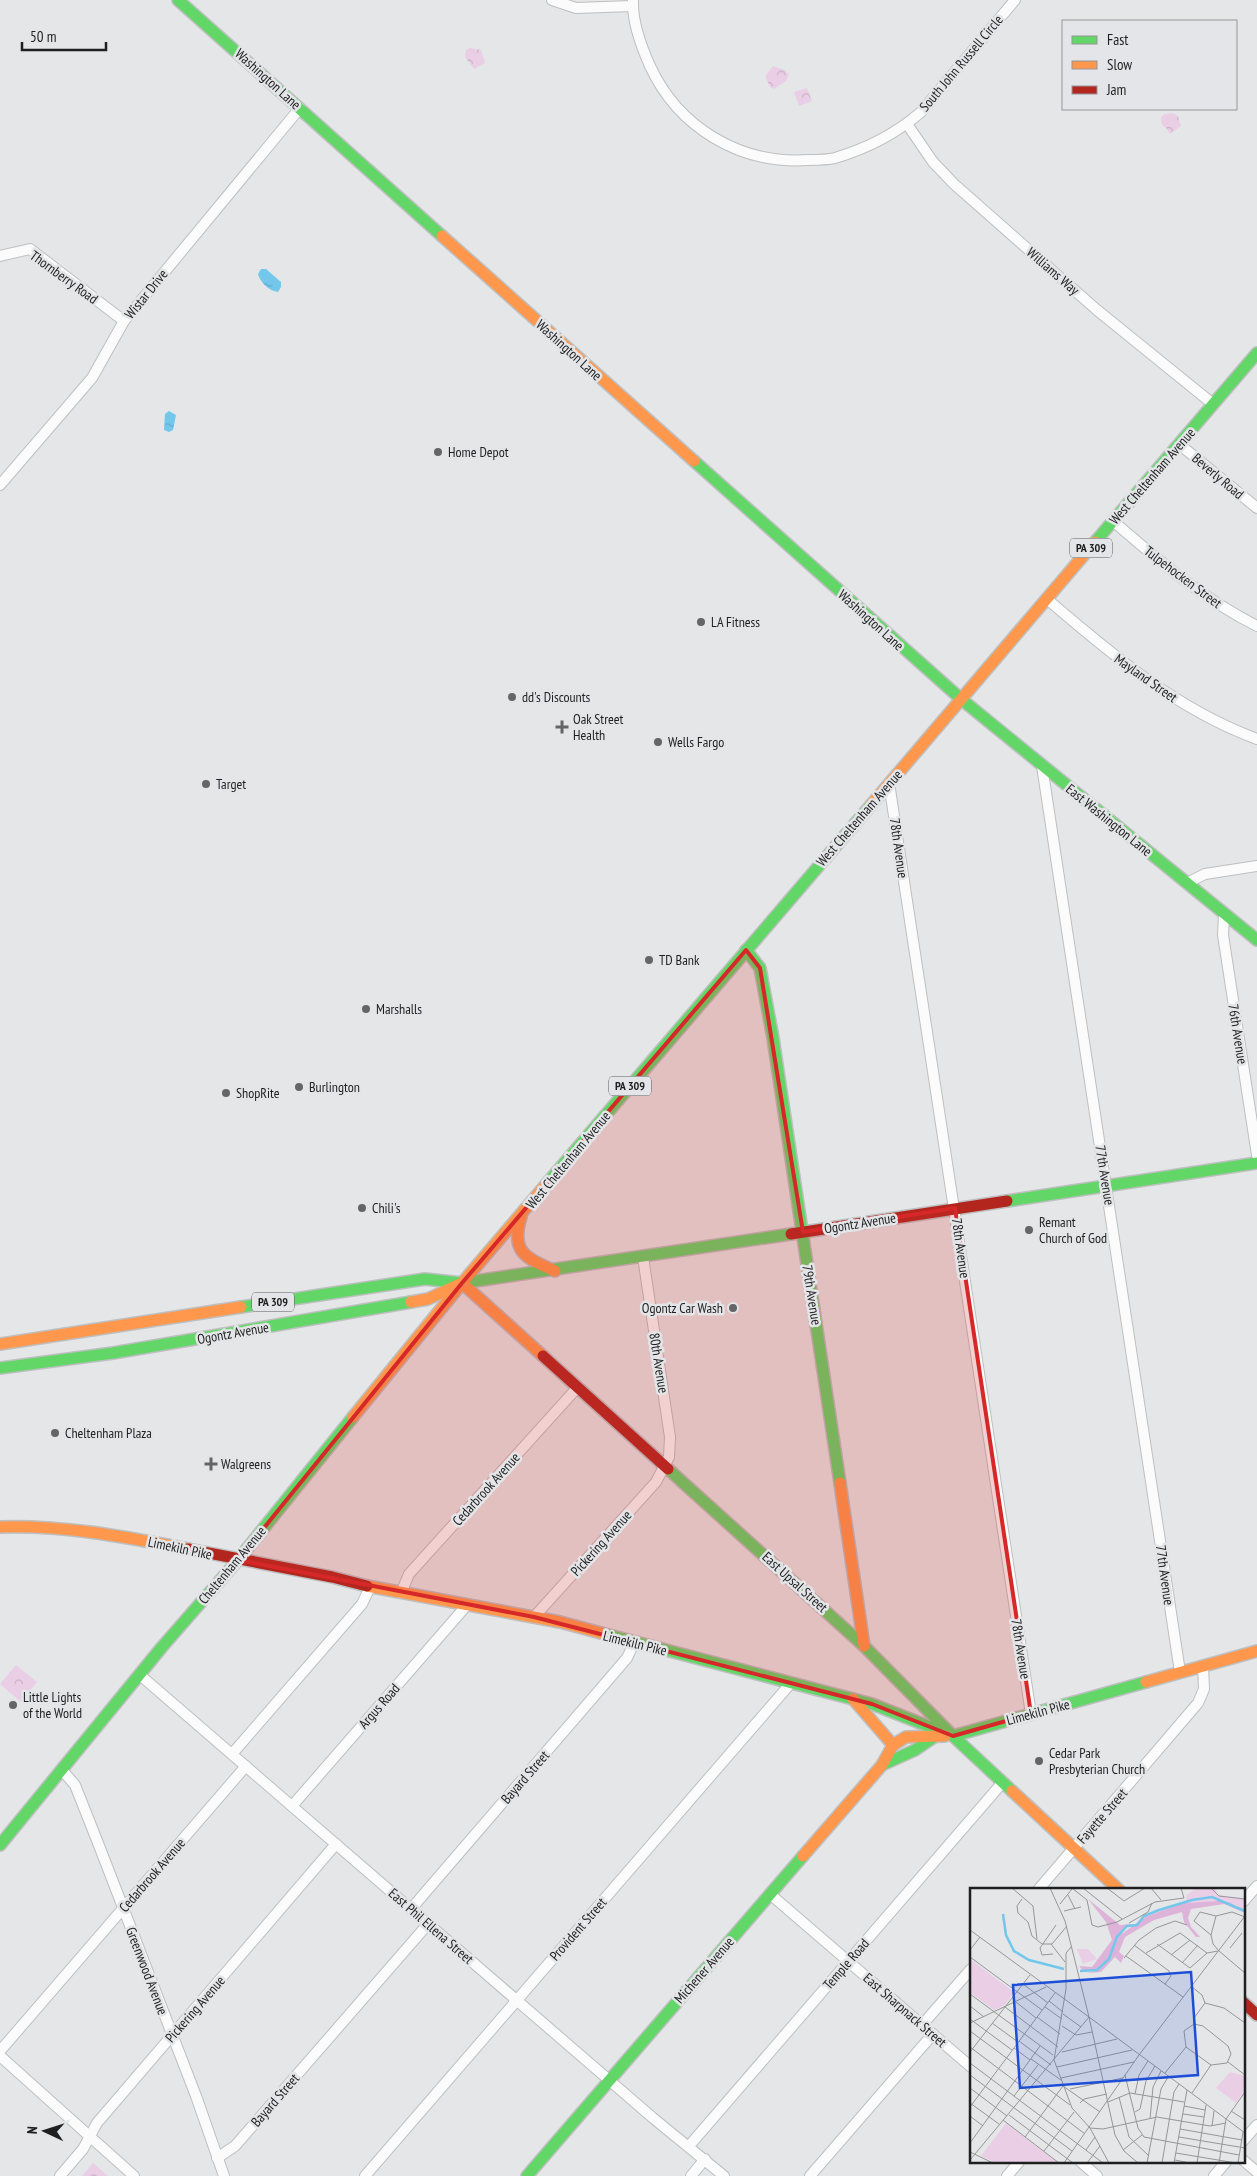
<svg xmlns="http://www.w3.org/2000/svg" width="1257" height="2176" viewBox="0 0 1257 2176" font-family="'PT Sans Narrow',sans-serif">
	<style>
		.park { fill: url(#park-crowns) }
		.water { fill: url(#water-ripples) }
		.lines { fill: none; stroke-linecap: round; stroke-linejoin: round }
		.street-casing { stroke: #bebfc0; stroke-width: 12 }
		.fast-casing { stroke: #bebfc0; stroke-width: 14 }
		.slow-casing { stroke: #bebfc0; stroke-width: 14 }
		.jam-casing { stroke: #bebfc0; stroke-width: 14 }
		.street { stroke: #fbfbfb; stroke-width: 10 }
		.fast { stroke: #63d668; stroke-width: 11 }
		.slow { stroke: #ff974d; stroke-width: 11 }
		.jam { stroke: #b3261e; stroke-width: 11 }
		.marked { fill: #d62828; fill-opacity: 0.2; stroke: #d62828; stroke-width: 4; stroke-linejoin: round }
		.poi-dot { fill: #646566; stroke: #e4e5e8; stroke-width: 2 }
		.labels { text-anchor: middle; stroke-width: 5; stroke-linejoin: round; paint-order: stroke }
		.shield { fill: #e4e5e8; stroke: #5a5a5c; stroke-width: 1 }
		.shield-label { font-size: 12px; font-weight: bold; fill: #1f1f20 }
		.street-label { font-size: 14px; fill: #1f1f20; stroke: #e4e5e8 }
		.poi-label { font-size: 14px; fill: #1f1f20; stroke: #e4e5e8; text-anchor: start }
		.inset-river { fill: none; stroke: #72c7eb; stroke-width: 2.5 }
		.inset-road { fill: none; stroke: #969697; stroke-width: 1 }
		.view { fill: #1d4ed8; fill-opacity: 0.15; stroke: #1d4ed8; stroke-width: 2.5 }
		.inset-edge { fill: none; stroke: #1f1f20; stroke-width: 2.5 }
	</style>
	<defs>
		<pattern id="park-crowns" width="20" height="18" patternUnits="userSpaceOnUse" patternTransform="scale(1.25)"><rect width="20" height="18" fill="#eacee6"/><path d="M2 6a3 3 0 1 1 6 0M12 15a3 3 0 1 1 6 0" fill="none" stroke="#c8b0c5"/></pattern>
		<pattern id="water-ripples" width="26" height="14" patternUnits="userSpaceOnUse" patternTransform="scale(1.25)"><rect width="26" height="14" fill="#72c7eb"/><path d="M2 4q2-2 4 0t4 0M15 11q2-2 4 0t4 0" fill="none" stroke="#62aac9"/></pattern>
	</defs>
	<rect width="100%" height="100%" fill="#e5e6e7"/>
	<!-- park -->
	<g class="park">
		<polygon points="470,48 481,50 485,63 474,69 465,57 466,50"/>
		<polygon points="773,66 784,70 789,74 786,81 774,89 770,87 765,76"/>
		<polygon points="807,88 812,101 799,106 794,92"/>
		<polygon points="1173,113 1178,116 1181,126 1170,134 1166,128 1162,125 1161,117 1165,114"/>
		<polygon points="16,1665 37,1682 21,1702 0,1684"/>
		<polygon points="93,2163 108,2176 82,2176"/>
	</g>
	<!-- water -->
	<g class="water">
		<path d="M261 269H266L281 282V287L278 292C269 291 260 282 258 274Z"/>
		<polygon points="169,411 176,415 173,430 169,432 164,430 165,414"/>
	</g>
	<g class="lines">
		<defs>
			<g id="street">
				<polyline points="552,0 576,8 633,6"/>
				<path d="M633 0C632 22 641 46 650 66 678 127 740 165 808 160 817 160 827 160 835 158 865 149 897 133 921 112L1015 0"/>
				<polyline points="907,124 933,162 954,184 1097,310 1213,404"/>
				<polyline points="0,256 30,249 124,321"/>
				<polyline points="1179,444 1257,508"/>
				<polyline points="0,485 92,378 124,321 300,108"/>
				<path d="M1113 521C1158 560 1203 599 1257 626"/>
				<path d="M1047 599C1111 654 1176 709 1257 739"/>
				<polyline points="1042,766 1180,1672"/>
				<polyline points="889,783 1031,1714"/>
				<polyline points="1187,883 1205,874 1257,866"/>
				<polyline points="1224,914 1223,935 1257,1155"/>
				<polyline points="401,1593 409,1574 577,1388"/>
				<polyline points="534,1617 656,1482 669,1457 670,1437 643,1257"/>
				<polyline points="140,1675 653,2118 724,2176"/>
				<polyline points="232,1754 362,1604 370,1587"/>
				<polyline points="62,1770 75,1785 98,1843 196,2096 224,2176"/>
				<polyline points="292,1806 467,1605"/>
				<polyline points="1038,1890 1198,1703 1204,1689 1203,1666"/>
				<polyline points="770,1894 971,2067"/>
				<polyline points="1243,1902 1257,1886"/>
				<polyline points="411,1909 627,1658 634,1643"/>
				<polyline points="922,2025 971,1969"/>
				<polyline points="0,2051 246,1766"/>
				<polyline points="0,2056 134,2176"/>
				<polyline points="1243,2141 1257,2125"/>
				<polyline points="689,2146 1003,1782"/>
				<polyline points="217,2158 235,2146 428,1924"/>
				<polyline points="1243,2160 1257,2172"/>
				<polyline points="1081,2162 1097,2176"/>
				<polyline points="60,2176 83,2149 97,2123 336,1844"/>
				<polyline points="365,2176 791,1683"/>
				<polyline points="691,2176 705,2159"/>
				<polyline points="810,2176 933,2034"/>
				<polyline points="1007,2176 1019,2162"/>
				<polyline points="1214,2176 1226,2162"/>
			</g>
			<g id="fast">
				<polyline points="178,0 442,236"/>
				<polyline points="694,461 961,699"/>
				<polyline points="1095,542 1257,353"/>
				<polyline points="961,699 1257,940"/>
				<polyline points="746,950 760,968 773,1038 840,1483"/>
				<polyline points="549,1181 871,805"/>
				<polyline points="1007,1201 1257,1163"/>
				<polyline points="462,1283 791,1234"/>
				<polyline points="241,1307 425,1279 462,1283"/>
				<polyline points="0,1368 113,1353 411,1302"/>
				<polyline points="668,1469 864,1646 953,1736 1012,1791"/>
				<polyline points="601,1633 872,1704 953,1736 1146,1682"/>
				<polyline points="882,1765 915,1750 934,1737"/>
				<polyline points="0,1845 162,1647 238,1560 353,1417"/>
				<polyline points="527,2176 803,1856"/>
			</g>
			<g id="slow">
				<polyline points="442,236 694,461"/>
				<polyline points="871,805 1095,542"/>
				<path d="M521 1217C510 1252 526 1258 555 1271"/>
				<polyline points="411,1302 428,1299 462,1283 549,1181"/>
				<polyline points="0,1344 241,1307"/>
				<polyline points="353,1417 462,1283 543,1356"/>
				<polyline points="840,1483 864,1646"/>
				<path d="M0 1527C65 1525 125 1537 188 1549"/>
				<polyline points="367,1586 560,1622 601,1633"/>
				<polyline points="1146,1682 1257,1651"/>
				<polyline points="853,1699 893,1745"/>
				<polyline points="1012,1791 1119,1890"/>
				<polyline points="803,1856 882,1765 893,1745 906,1737 945,1736"/>
			</g>
			<g id="jam">
				<polyline points="791,1234 1007,1201"/>
				<polyline points="543,1356 668,1469"/>
				<polyline points="188,1549 332,1577 367,1586"/>
				<polyline points="1243,2002 1257,2015"/>
			</g>
		</defs>
		<!-- street casing -->
		<use href="#street" class="street-casing"/>
		<!-- fast casing -->
		<use href="#fast" class="fast-casing"/>
		<!-- slow casing -->
		<use href="#slow" class="slow-casing"/>
		<!-- jam casing -->
		<use href="#jam" class="jam-casing"/>
		<!-- street -->
		<use href="#street" class="street"/>
		<!-- fast -->
		<use href="#fast" class="fast"/>
		<!-- slow -->
		<use href="#slow" class="slow"/>
		<!-- jam -->
		<use href="#jam" class="jam"/>
	</g>
	<!-- marked area -->
	<path class="marked" d="M746 950 760 968 803 1232 955 1208 1031 1714 953 1736 872 1704 534 1617 238 1560 462 1283Z"/>
	<!-- markers -->
	<g class="poi-dot">
		<circle cx="438" cy="452" r="5"/>
		<circle cx="701" cy="622" r="5"/>
		<circle cx="512" cy="697" r="5"/>
		<path d="M559.5 719.5h5v5h5v5h-5v5h-5v-5h-5v-5h5z"/>
		<circle cx="658" cy="742" r="5"/>
		<circle cx="206" cy="784" r="5"/>
		<circle cx="649" cy="960" r="5"/>
		<circle cx="366" cy="1009" r="5"/>
		<circle cx="299" cy="1087" r="5"/>
		<circle cx="226" cy="1093" r="5"/>
		<circle cx="362" cy="1208" r="5"/>
		<circle cx="1029" cy="1230" r="5"/>
		<circle cx="733" cy="1308" r="5"/>
		<circle cx="55" cy="1433" r="5"/>
		<path d="M208.5 1456.5h5v5h5v5h-5v5h-5v-5h-5v-5h5z"/>
		<circle cx="13" cy="1705" r="5"/>
		<circle cx="1039" cy="1761" r="5"/>
	</g>
	<g class="labels">
		<!-- shield labels -->
		<g class="shield">
			<rect x="1070" y="538.5" width="42" height="19" rx="4"/>
			<rect x="609" y="1076.5" width="42" height="19" rx="4"/>
			<rect x="252" y="1292.5" width="42" height="19" rx="4"/>
		</g>
		<g class="shield-label">
			<text x="1091" y="552">PA 309</text>
			<text x="630" y="1090">PA 309</text>
			<text x="273" y="1306">PA 309</text>
		</g>
		<!-- street labels -->
		<g class="street-label">
			<text transform="translate(961 63) rotate(-50)" y="5">South John Russell Circle</text>
			<text transform="translate(268 79) rotate(42)" y="5">Washington Lane</text>
			<text transform="translate(1053 271) rotate(41)" y="5">Williams Way</text>
			<text transform="translate(64 277) rotate(36)" y="5">Thornberry Road</text>
			<text transform="translate(146 294) rotate(-51)" y="5">Wistar Drive</text>
			<text transform="translate(569 350) rotate(42)" y="5">Washington Lane</text>
			<text transform="translate(1152 476) rotate(-49)" y="5">West Cheltenham Avenue</text>
			<text transform="translate(1218 476) rotate(40)" y="5">Beverly Road</text>
			<text transform="translate(1183 577) rotate(37)" y="5">Tulpehocken Street</text>
			<text transform="translate(871 620) rotate(42)" y="5">Washington Lane</text>
			<text transform="translate(1146 678) rotate(35)" y="5">Mayland Street</text>
			<text transform="translate(859 818) rotate(-49)" y="5">West Cheltenham Avenue</text>
			<text transform="translate(1109 820) rotate(39)" y="5">East Washington Lane</text>
			<text transform="translate(899 848) rotate(82)" y="5">78th Avenue</text>
			<text transform="translate(1238 1034) rotate(81)" y="5">76th Avenue</text>
			<text transform="translate(568 1160) rotate(-50)" y="5">West Cheltenham Avenue</text>
			<text transform="translate(1105 1175) rotate(81)" y="5">77th Avenue</text>
			<text transform="translate(860 1223) rotate(-9)" y="5">Ogontz Avenue</text>
			<text transform="translate(961 1248) rotate(82)" y="5">78th Avenue</text>
			<text transform="translate(812 1295) rotate(81)" y="5">79th Avenue</text>
			<text transform="translate(233 1333) rotate(-10)" y="5">Ogontz Avenue</text>
			<text transform="translate(659 1363) rotate(81)" y="5">80th Avenue</text>
			<text transform="translate(486 1489) rotate(-48)" y="5">Cedarbrook Avenue</text>
			<text transform="translate(601 1543) rotate(-48)" y="5">Pickering Avenue</text>
			<text transform="translate(180 1548) rotate(12)" y="5">Limekiln Pike</text>
			<text transform="translate(232 1565) rotate(-50)" y="5">Cheltenham Avenue</text>
			<text transform="translate(1165 1575) rotate(82)" y="5">77th Avenue</text>
			<text transform="translate(795 1582) rotate(42)" y="5">East Upsal Street</text>
			<text transform="translate(635 1643) rotate(14)" y="5">Limekiln Pike</text>
			<text transform="translate(1021 1649) rotate(81)" y="5">78th Avenue</text>
			<text transform="translate(379 1706) rotate(-49)" y="5">Argus Road</text>
			<text transform="translate(1038 1712) rotate(-15)" y="5">Limekiln Pike</text>
			<text transform="translate(525 1777) rotate(-49)" y="5">Bayard Street</text>
			<text transform="translate(1102 1816) rotate(-49)" y="5">Fayette Street</text>
			<text transform="translate(152 1875) rotate(-49)" y="5">Cedarbrook Avenue</text>
			<text transform="translate(431 1926) rotate(41)" y="5">East Phil Ellena Street</text>
			<text transform="translate(578 1929) rotate(-49)" y="5">Provident Street</text>
			<text transform="translate(846 1964) rotate(-49)" y="5">Temple Road</text>
			<text transform="translate(704 1970) rotate(-49)" y="5">Michener Avenue</text>
			<text transform="translate(147 1971) rotate(69)" y="5">Greenwood Avenue</text>
			<text transform="translate(195 2009) rotate(-49)" y="5">Pickering Avenue</text>
			<text transform="translate(905 2010) rotate(41)" y="5">East Sharpnack Street</text>
			<text transform="translate(275 2100) rotate(-49)" y="5">Bayard Street</text>
		</g>
		<!-- poi labels -->
		<g class="poi-label">
			<text x="448" y="457">Home Depot</text>
			<text x="711" y="627">LA Fitness</text>
			<text x="522" y="702">dd's Discounts</text>
			<text x="573" y="724">Oak Street<tspan x="573" dy="16">Health</tspan></text>
			<text x="668" y="747">Wells Fargo</text>
			<text x="216" y="789">Target</text>
			<text x="659" y="965">TD Bank</text>
			<text x="376" y="1014">Marshalls</text>
			<text x="309" y="1092">Burlington</text>
			<text x="236" y="1098">ShopRite</text>
			<text x="372" y="1213">Chili's</text>
			<text x="1039" y="1227">Remant<tspan x="1039" dy="16">Church of God</tspan></text>
			<text x="723" y="1313" text-anchor="end">Ogontz Car Wash</text>
			<text x="65" y="1438">Cheltenham Plaza</text>
			<text x="221" y="1469">Walgreens</text>
			<text x="23" y="1702">Little Lights<tspan x="23" dy="16">of the World</tspan></text>
			<text x="1049" y="1758">Cedar Park<tspan x="1049" dy="16">Presbyterian Church</tspan></text>
		</g>
	</g>
	<!-- overview -->
	<g transform="translate(970 1888)">
		<rect width="275" height="275" fill="#e5e6e7"/>
		<path d="M223 3 275 11V22L242 8 217 12 216 8Z" fill="#eacee6"/>
		<path d="M118 11 150 37 163 36 155 39 147 48 139 70 127 81 113 83 109 78 122 79 142 52 136 34ZM245 11 261 15 275 25 254 16 221 21 218 30 221 39 230 49H226L214 34 212 24 184 32 155 49 149 64 154 68 151 75 145 69 131 84 117 85 128 82 139 71 149 48 175 29 221 12Z" fill="#ddb3d9"/>
		<path d="M36 235 88 275H26L11 268Z" fill="#eacee6"/>
		<path d="M226 0H246L248 13 217 15 216 8ZM0 71 44 104 35 117 24 122 0 104ZM260 184 275 188V203L266 215 246 200Z" fill="#eacee6"/>
		<path d="M107 61H118L127 71 113 76ZM12 84 18 88 5 104 0 99ZM257 200a7 7 0 1 1 14 0a7 7 0 1 1-14 0Z" fill="#eacee6"/>
		<path class="inset-river" d="M33 26 36 47 44 63 59 72 94 81M110 83 127 82 139 71 147 49 157 38 167 37 174 28 189 22 222 12 242 9 275 23"/>
		<path class="inset-road" d="M42 0 63 18 67 51M80 0 95 33 119 129M102 0 117 12 122 37 128 39 147 34 185 14 214 10 211 0M113 0 152 31M137 0 154 13 175 0M181 0 191 12M241 0 249 8 275 11M98 7 105 21M52 11 47 18 48 25 58 34 62 48 72 56H82L97 38M90 16 102 1M94 23 111 19M246 28 230 24 224 33 241 47 243 56 249 63 275 85M246 28 262 24 275 29M159 35 178 24 182 15M0 42 119 129 145 247 154 263 168 275M241 47 246 28M81 56 95 74M187 56 220 80 237 65M164 57 199 83 201 88 195 96M102 58 96 65V101L84 172 102 220 120 240 139 275M260 60 272 45M0 62 10 49M176 65 210 45 237 65 248 63M83 66 72 67 70 60 86 37M201 67 220 52M156 68 213 109M0 69 72 122M154 70 169 52 186 40 205 33 217 37M212 75 228 57M53 96 78 115M222 99 232 107 235 115 224 130V136M0 106 83 167M79 113 93 124M46 114 66 130M235 115 254 120 275 135M0 118 14 129M35 119 88 159M75 119 92 131M93 126 111 139M67 129 90 146M119 129 275 245M0 131 42 162M0 135 76 99M22 135 48 154M224 136 233 138 258 158 261 166 257 175 241 177 216 159 214 143ZM92 138 106 147 122 144M0 143 100 217M49 153 81 177M0 159 115 246M44 160 60 172M0 164 60 87M92 164 147 151M61 171 91 192M258 174 275 187M0 175 133 275M87 179 162 162M195 185 216 159M0 187 102 263M155 187 168 240 174 249 269 267M91 190 164 174M0 200 37 228M100 201 153 190M222 205 241 177M165 206 169 187 178 173M44 208 68 177M149 209 159 249 179 268M138 214 160 205 214 214M0 215 29 236M110 215 114 211 137 206M214 218 235 222M0 219 85 105M261 223 275 232M165 224 170 221 176 193 185 178M213 226 234 229M39 227 103 275M0 228 13 238M180 231 183 199 191 183M33 232 89 275M242 238 244 223M120 240 133 241 187 229 240 238 256 235M210 241 272 252M55 249 93 198 130 224M209 249 275 260M0 255 70 158M116 262 125 249M153 262 172 247M74 263 104 224M0 264 23 275M206 265 266 275M0 272 119 129M205 272 220 275M94 275 169 167 275 28M117 275 130 258M177 275 191 201 198 189M192 275 204 204 209 196M204 275 217 202M227 275 236 217M249 275 256 231 275 204M268 275 273 244"/>
		<path class="view" d="M221 84 228 187 50 200 43 97Z"/>
		<rect width="275" height="275" class="inset-edge"/>
	</g>
	<!-- legend -->
	<rect x="1062" y="20" width="175" height="90" fill="#e4e5e8" stroke="#959698"/>
	<rect x="1072" y="36" width="25" height="8" fill="#63d668" stroke="#959698"/>
	<text x="1107" y="45" font-size="15" fill="#1f1f20">Fast</text>
	<rect x="1072" y="61" width="25" height="8" fill="#ff974d" stroke="#959698"/>
	<text x="1107" y="70" font-size="15" fill="#1f1f20">Slow</text>
	<rect x="1072" y="86" width="25" height="8" fill="#b3261e" stroke="#959698"/>
	<text x="1107" y="95" font-size="15" fill="#1f1f20">Jam</text>
	<!-- north arrow -->
	<g transform="translate(45 2131) rotate(274)" stroke="#e4e5e8" stroke-width="4" paint-order="stroke">
	<path d="M0-4L9 19L0 12L-9 19Z" fill="#1f1f20"/>
	<text y="-8" font-size="14" font-weight="bold" text-anchor="middle" fill="#1f1f20">N</text>
	</g>
	<!-- scale -->
	<path d="M22 42v8h84v-8" fill="none" stroke="#1f1f20" stroke-width="2.5"/>
	<text x="30" y="42" font-size="15" fill="#1f1f20" stroke="#e4e5e8" stroke-width="4" paint-order="stroke">50 m</text>
</svg>
